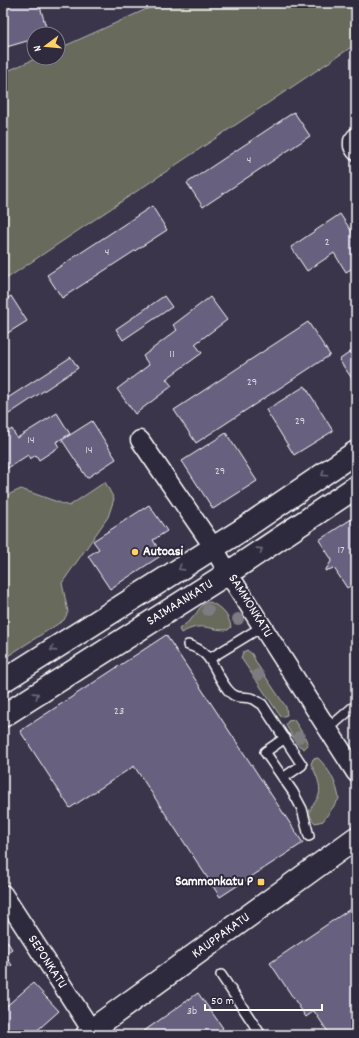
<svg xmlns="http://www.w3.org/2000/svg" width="359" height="1038" font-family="Dekko,sans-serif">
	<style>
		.green { fill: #676a5c; stroke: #b3b4ae }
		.building { fill: #68617f; stroke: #fff }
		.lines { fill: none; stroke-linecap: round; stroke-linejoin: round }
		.service-casing { stroke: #fff; stroke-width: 12 }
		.minor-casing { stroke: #fff; stroke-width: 21 }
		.tertiary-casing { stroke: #fff; stroke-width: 25 }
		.secondary-casing { stroke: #fff; stroke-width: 25 }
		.service { stroke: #2f2a3d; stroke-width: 9 }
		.minor { stroke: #2f2a3d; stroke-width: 18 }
		.tertiary { stroke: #2f2a3d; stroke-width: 22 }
		.secondary { stroke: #2f2a3d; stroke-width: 22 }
		.tree { fill: #7d7b81 }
		.oneway { stroke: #6d6a77 }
		.poi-dot { fill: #ffd166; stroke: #2f2a3d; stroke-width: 1.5 }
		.labels { text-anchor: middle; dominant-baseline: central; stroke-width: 4; stroke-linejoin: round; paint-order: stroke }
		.number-label { font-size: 12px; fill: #d9d8df }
		.poi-label { font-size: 14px; font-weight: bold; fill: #fff; stroke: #2f2a3d; text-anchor: start }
		.street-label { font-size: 14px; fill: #fff; stroke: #2f2a3d }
	</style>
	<rect width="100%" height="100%" fill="#3a354a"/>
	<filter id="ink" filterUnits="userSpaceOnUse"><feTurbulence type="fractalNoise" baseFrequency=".025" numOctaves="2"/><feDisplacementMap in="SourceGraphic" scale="8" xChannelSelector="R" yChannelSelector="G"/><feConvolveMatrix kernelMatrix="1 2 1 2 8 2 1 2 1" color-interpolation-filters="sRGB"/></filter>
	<g filter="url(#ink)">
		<path class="green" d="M160,3H356V44L3,281V73L37,58H58V49Z
			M105,482L114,499L108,517L62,583L68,612L64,620L3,659V497L21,489L69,506Z
			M210,602C221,607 229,615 231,627L228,630C206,630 204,621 181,633L179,629C184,625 190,621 194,616C200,609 200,604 210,602Z
			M247,650L252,654L257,664L286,707L287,715L281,717L241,658L243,652Z
			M294,720L305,737L308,745L304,749L297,744L286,725L288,721Z
			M318,758C329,769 337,783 339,799L323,821L315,823C303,810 314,807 319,795C322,786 315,772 311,764L313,759Z"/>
		<path class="building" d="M6,3H39L48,34H34V39L3,48V4Z
			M294,112L310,136L203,207L187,183Z
			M152,206L167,230L62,298L47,275Z
			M340,214L356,238V266L346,272L334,253L307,271L291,247Z
			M11,296L27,321L3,336V301Z
			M164,296L172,307L123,340L116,329Z
			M210,297L227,320L195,344L202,353L166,379L172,386L135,414L117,389L149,365L143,356L177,330L173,325Z
			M308,322L330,355L196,443L174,410Z
			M356,348V384L339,360Z
			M71,357L78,368L3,418V401Z
			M305,386L333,431L294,455L266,410Z
			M57,413L70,434L56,442L59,447L39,460L36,455L30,459L28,455L3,471V435L12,429L17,438Z
			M92,421L116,459L87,478L62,440Z
			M226,433L257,481L213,509L182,461Z
			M149,505L167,531L153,540L162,555L110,589L88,556L99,549L93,541Z
			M356,516V582L347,588L334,568L325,571L332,560L319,540Z
			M166,635L303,843L220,897L134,766L70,808L20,731Z
			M356,905V1035H330L314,1011L306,1017L270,963Z
			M3,935L12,949L4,955L12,965L3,972Z
			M33,983L59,1011L32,1035H3V1009Z
			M198,993L223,1028L214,1035H147L144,1031Z"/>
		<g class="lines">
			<g class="service-casing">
				<path id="service" d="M188,645C214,652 213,672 228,690C237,701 243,695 254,699C256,700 259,703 262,704L302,765L283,778
					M209,659L263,626
					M328,729L352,708
					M285,738L265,752L293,792L302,809L309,836
					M221,975L261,1035"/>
			</g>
			<g class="minor-casing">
				<path id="minor" d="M356,137L353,141V146L356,151
					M140,440L214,548L228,573L356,773
					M3,894L92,1031"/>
			</g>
			<g class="tertiary-casing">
				<path id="tertiary" d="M87,1035L101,1023L356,838"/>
			</g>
			<g class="secondary-casing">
				<path id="secondary" d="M3,681L240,531L356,452
					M3,716L228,573L356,487"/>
			</g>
			<use href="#service" class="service"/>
			<use href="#minor" class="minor"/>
			<use href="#tertiary" class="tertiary"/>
			<use href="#secondary" class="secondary"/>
		</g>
		<g class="tree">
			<circle cx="208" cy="610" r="6"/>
			<circle cx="238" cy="619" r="6"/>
			<circle cx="258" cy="675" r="6"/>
			<circle cx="299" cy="737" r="6"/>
		</g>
		<defs><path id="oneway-chevron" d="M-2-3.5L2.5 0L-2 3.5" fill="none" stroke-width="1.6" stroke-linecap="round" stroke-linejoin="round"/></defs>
		<g class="oneway">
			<use href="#oneway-chevron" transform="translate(324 474) rotate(146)"/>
			<use href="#oneway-chevron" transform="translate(260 550) rotate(-33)"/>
			<use href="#oneway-chevron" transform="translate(181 568) rotate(148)"/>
			<use href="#oneway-chevron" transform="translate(53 649) rotate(147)"/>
			<use href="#oneway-chevron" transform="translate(36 695) rotate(-33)"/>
		</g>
	</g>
	<g class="poi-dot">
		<circle cx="135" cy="552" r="4"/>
		<rect x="257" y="878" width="8" height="8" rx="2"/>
	</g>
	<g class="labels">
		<g class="number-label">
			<text x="249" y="160">4</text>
			<text x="327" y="242">2</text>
			<text x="107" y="252">4</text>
			<text x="172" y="354">11</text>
			<text x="252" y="382">29</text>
			<text x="300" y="421">29</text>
			<text x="31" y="440">14</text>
			<text x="89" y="450">14</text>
			<text x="220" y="471">29</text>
			<text x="341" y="550">17</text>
			<text x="119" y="711">23</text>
			<text x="192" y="1011">3b</text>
		</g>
		<g class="poi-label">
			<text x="143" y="552">Autoasi</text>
			<text x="253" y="882" text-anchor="end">Sammonkatu P</text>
		</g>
		<g class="street-label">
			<text transform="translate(180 603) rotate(-32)">SAIMAANKATU</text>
			<text transform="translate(250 606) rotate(58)">SAMMONKATU</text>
			<text transform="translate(221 936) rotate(-36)">KAUPPAKATU</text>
			<text transform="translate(47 962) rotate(57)">SEPONKATU</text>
		</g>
	</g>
	<rect width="359" height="1038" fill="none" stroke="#2f2a3d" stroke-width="16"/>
	<rect x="8" y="8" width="343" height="1022" fill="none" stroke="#fff" stroke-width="1.5" filter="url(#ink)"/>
	<g transform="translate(46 46) rotate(254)"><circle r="19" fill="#2f2a3d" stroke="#827f8b"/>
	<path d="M0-3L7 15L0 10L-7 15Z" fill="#ffd166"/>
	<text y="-6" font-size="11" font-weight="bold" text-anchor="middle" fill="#ffffff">N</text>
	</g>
	<path d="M205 1004v6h117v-6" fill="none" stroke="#ffffff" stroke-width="2"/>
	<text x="211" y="1004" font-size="12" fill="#ffffff" stroke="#2f2a3d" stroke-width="3" paint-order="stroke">50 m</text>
</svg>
